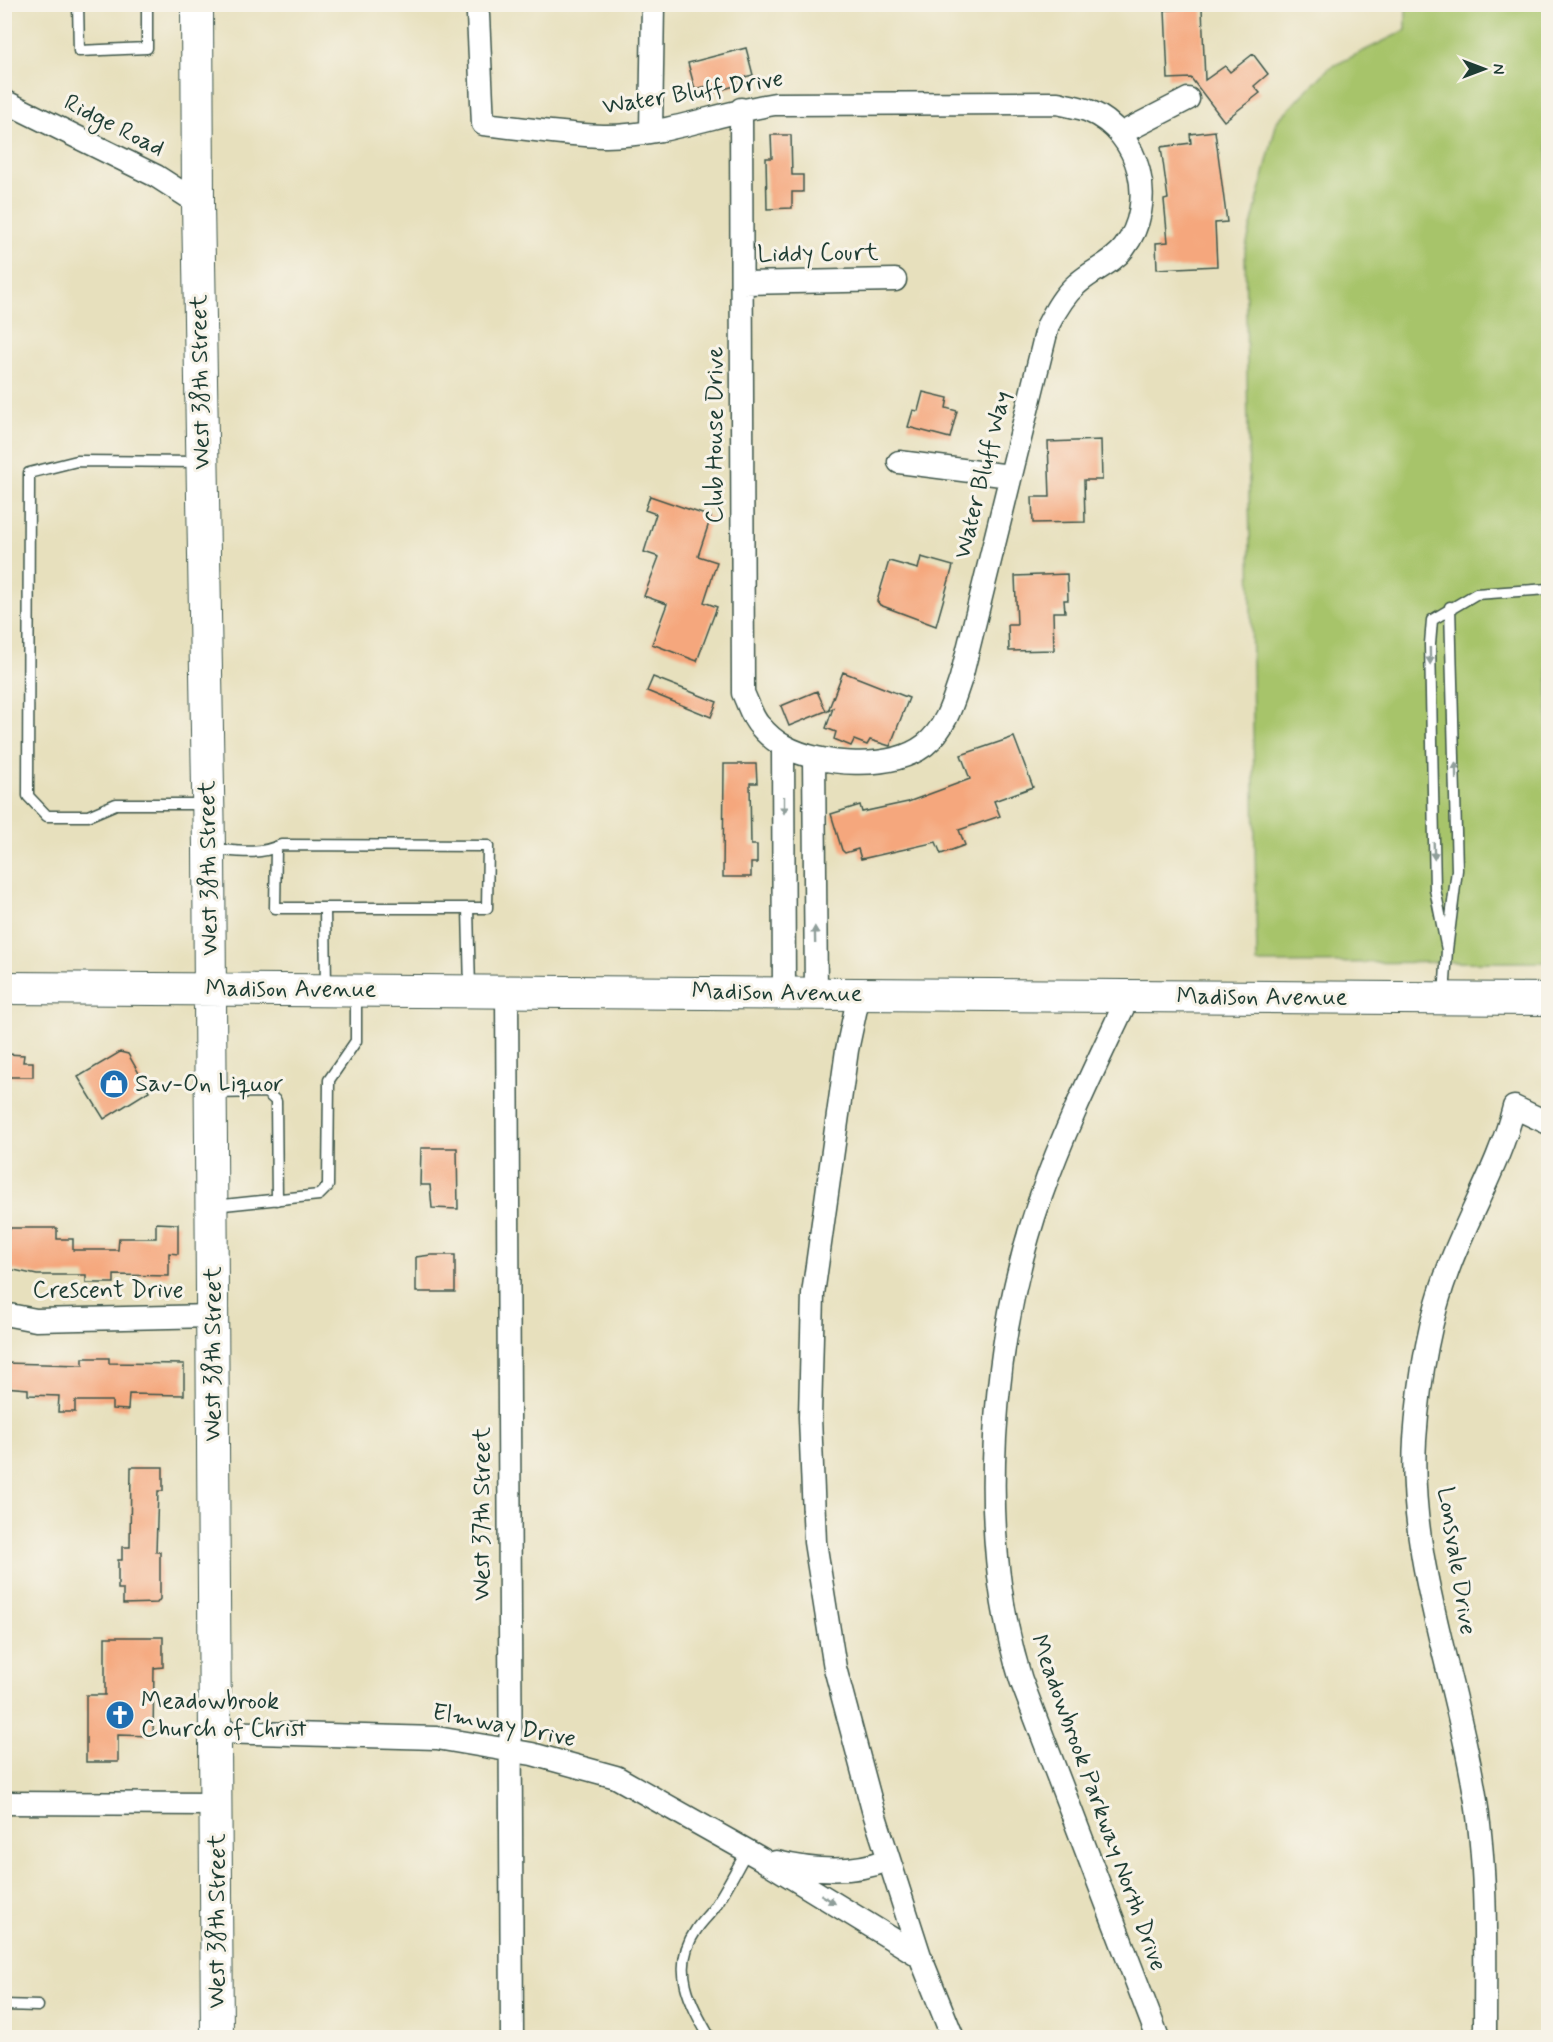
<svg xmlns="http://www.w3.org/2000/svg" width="1553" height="2042" font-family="Mynerve,sans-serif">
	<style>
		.green { fill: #a7c46b; stroke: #638050; stroke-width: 1.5 }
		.building { fill: #f5a77d }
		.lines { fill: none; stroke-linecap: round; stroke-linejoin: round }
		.lane-casing { stroke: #3d5549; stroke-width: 13 }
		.street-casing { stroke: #3d5549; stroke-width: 25 }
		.secondary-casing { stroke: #3d5549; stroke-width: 34 }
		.lane { stroke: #fff; stroke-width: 10 }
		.street { stroke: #fff; stroke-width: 22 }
		.secondary { stroke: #fff; stroke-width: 32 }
		.oneway { fill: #8f9e9a }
		.labels { text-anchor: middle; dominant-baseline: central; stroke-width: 6; stroke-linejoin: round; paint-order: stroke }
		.street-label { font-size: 24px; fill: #1f3d34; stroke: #f7f3e8 }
		.poi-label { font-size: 24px; fill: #1f3d34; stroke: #f7f3e8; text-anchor: start }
	</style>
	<rect width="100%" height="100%" fill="#f7f3e8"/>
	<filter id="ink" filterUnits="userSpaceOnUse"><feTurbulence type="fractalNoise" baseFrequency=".0167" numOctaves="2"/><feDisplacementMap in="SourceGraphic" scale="12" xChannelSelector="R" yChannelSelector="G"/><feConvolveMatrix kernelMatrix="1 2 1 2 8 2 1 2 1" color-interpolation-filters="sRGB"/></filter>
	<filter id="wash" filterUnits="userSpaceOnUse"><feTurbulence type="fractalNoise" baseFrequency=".008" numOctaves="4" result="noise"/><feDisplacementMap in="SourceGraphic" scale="24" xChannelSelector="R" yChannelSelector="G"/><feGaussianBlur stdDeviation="1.35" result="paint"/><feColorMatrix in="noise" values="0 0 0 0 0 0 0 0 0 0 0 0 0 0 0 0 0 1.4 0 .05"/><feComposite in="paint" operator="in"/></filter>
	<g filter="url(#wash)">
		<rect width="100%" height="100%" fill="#e7e0bd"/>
		<path class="green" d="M1406,5H1548V962L1257,963L1245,251L1277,121L1329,68L1406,30Z"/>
		<g id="blocks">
			<path class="building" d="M1202,8L1205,80L1225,66L1230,72L1253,54L1268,74L1254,86L1260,93L1224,121L1191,78L1168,79L1165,10Z
				M746,48L753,75L736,79L738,85L710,93L708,86L695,89L688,63Z
				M1215,131L1227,222L1215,223L1217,266L1157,269L1156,243L1168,242L1164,200L1168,199L1161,147L1191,143L1190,134Z
				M771,135H791L792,175H803V192H792V208L767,209L766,158H772Z
				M923,392L948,398L946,408L957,411L950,438L908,427L913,410L918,411Z
				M1101,440L1102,480H1084L1085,522L1033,523L1032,497H1050L1048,442Z
				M650,496L711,517L698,556L717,562L704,602L717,607L697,661L652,644L667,604L644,596L659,557L644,552L656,514L645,510Z
				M921,557L953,566L936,626L880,605L877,601L889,561L918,569Z
				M1067,574L1068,600H1064L1065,612H1053L1054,650L1009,651L1008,625H1017L1015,576Z
				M843,672L909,698L890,746L870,740L867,745L854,740L851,746L834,739L836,732L826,728L833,708L828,711Z
				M653,677L717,702L711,717L647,691Z
				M817,691L826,711L789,726L781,706Z
				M1014,737L1033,787L994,801L1000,816L959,830L965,845L941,854L936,842L861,859L858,849L845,853L842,850L831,814L860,805L862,812L908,802L970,779L961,755Z
				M724,764H756L757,783H750L751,845H757V863H751V877H723Z
				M120,1052L128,1054L149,1091L104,1119L78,1077Z
				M7,1054L24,1055L23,1062H33V1077H4V1056Z
				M421,1148H457L458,1209L432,1208L430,1185H420Z
				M156,1223L178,1224V1254L169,1253V1276L114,1275V1283H86V1275H37L4,1268V1228H57V1239H73V1250H118L119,1238H156Z
				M431,1255H455V1292H416V1257Z
				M83,1358H109V1363L184,1364V1395L129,1394L128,1410L112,1409V1401H75V1412H58L59,1396L28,1395V1389L4,1387V1363L83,1365Z
				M131,1467H163V1491H158L156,1552H160V1599L157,1603L123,1604V1589H118V1560H122V1547H130Z
				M105,1637H163V1667L154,1668L153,1736L118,1735V1762H86V1695H105Z"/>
		</g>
	</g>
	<g filter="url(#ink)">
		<use href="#blocks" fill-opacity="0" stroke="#3d5549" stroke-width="1.5"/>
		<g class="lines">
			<g class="lane-casing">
				<path id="lane" d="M78,4L79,51L147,48V4
					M200,462L77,461L29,473L28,796L47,816H88L116,804H206
					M1450,607L1457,870L1447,950L1435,889L1430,644L1432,620L1476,594L1548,589
					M212,849C237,851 257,856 281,845L488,846L487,908H275L276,847
					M325,908L326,989
					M468,908L470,990
					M1444,997L1447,950
					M214,1093L266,1092L276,1101L277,1200
					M214,1206L319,1195L328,1186L329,1080L356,1041V992
					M4,2005L38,2006
					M710,2038C690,2003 670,1968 696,1930C701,1922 708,1916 714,1908C726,1890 736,1870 747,1851"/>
			</g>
			<g class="street-casing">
				<path id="street" d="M478,15L483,124C523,128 563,135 603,136C661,137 718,113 775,104L1058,103C1068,106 1080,107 1089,111C1141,133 1158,204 1124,248C1112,264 1092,270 1077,284C1064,295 1056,309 1048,325L961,678C953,702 946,728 925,745C891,771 820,766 784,746C776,742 766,733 760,726C752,718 748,703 743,693L741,109
					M4,101L156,176L198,203
					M651,131L653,4
					M1120,134L1188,99
					M742,283L895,280
					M899,462L1010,476
					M783,746L784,993
					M814,758L816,993
					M507,990L512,2038
					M859,994L847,1050L813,1294L810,1417L815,1542L835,1668L873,1810L920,1956L953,2038
					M1129,995C1098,1061 1065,1127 1041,1196C991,1339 975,1534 1021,1680L1158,2038
					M4,1314L36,1320L213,1316
					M216,1732L437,1738L532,1754L616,1777L760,1858L920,1956
					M4,1803L216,1804
					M776,1862C813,1871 852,1874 888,1860
					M1485,2038C1485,1955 1488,1870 1474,1789C1455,1673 1408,1559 1415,1440C1419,1382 1428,1322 1449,1267C1469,1213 1500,1163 1514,1107L1548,1123"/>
			</g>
			<g class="secondary-casing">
				<path id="secondary" d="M197,4L198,203L209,848L217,2038
					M4,988L1548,999"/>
			</g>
			<use href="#lane" class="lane"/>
			<use href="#street" class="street"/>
			<use href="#secondary" class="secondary"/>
		</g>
		<defs><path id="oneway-solid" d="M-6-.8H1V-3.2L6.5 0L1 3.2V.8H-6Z" transform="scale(1.5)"/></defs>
		<g class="oneway">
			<use href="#oneway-solid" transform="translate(1430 656) rotate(89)"/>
			<use href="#oneway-solid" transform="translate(1456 771) rotate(-91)"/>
			<use href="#oneway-solid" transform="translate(784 805) rotate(90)"/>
			<use href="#oneway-solid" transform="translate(1434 851) rotate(88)"/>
			<use href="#oneway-solid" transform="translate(815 935) rotate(-91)"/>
			<use href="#oneway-solid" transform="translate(828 1899) rotate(32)"/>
		</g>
	</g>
	<defs>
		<g id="shop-disc" transform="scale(1.5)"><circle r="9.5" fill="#1f6fb2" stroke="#f7f3e8"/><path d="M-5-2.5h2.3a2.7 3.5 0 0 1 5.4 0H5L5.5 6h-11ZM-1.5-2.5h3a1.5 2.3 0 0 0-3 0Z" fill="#fff"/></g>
		<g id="church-disc" transform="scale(1.5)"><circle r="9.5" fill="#1f6fb2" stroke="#f7f3e8"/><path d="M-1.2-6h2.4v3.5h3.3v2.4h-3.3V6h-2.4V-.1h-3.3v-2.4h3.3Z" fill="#fff"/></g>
	</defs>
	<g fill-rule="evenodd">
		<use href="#shop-disc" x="114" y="1084"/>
		<use href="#church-disc" x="120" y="1715"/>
	</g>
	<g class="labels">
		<g class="street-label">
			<text transform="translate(693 93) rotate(-9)">Water Bluff Drive</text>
			<text transform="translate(114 126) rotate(27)">Ridge Road</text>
			<text transform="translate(818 254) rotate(-1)">Liddy Court</text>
			<text transform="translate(201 382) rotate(-91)">West 38th Street</text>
			<text transform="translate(715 435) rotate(-90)">Club House Drive</text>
			<text transform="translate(983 475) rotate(-76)">Water Bluff Way</text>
			<text transform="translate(209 868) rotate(-91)">West 38th Street</text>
			<text x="291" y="989">Madison Avenue</text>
			<text transform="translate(777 993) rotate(1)">Madison Avenue</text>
			<text x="1262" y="997">Madison Avenue</text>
			<text x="108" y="1290">Crescent Drive</text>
			<text transform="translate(213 1354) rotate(-90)">West 38th Street</text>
			<text transform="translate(482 1514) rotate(-90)">West 37th Street</text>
			<text transform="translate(1456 1561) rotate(81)">Lonsvale Drive</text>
			<text transform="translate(504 1726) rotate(11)">Elmway Drive</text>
			<text transform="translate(1098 1803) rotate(70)">Meadowbrook Parkway North Drive</text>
			<text transform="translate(217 1921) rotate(-90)">West 38th Street</text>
		</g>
		<g class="poi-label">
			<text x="135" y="1084">Sav-On Liquor</text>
			<text x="141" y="1701">Meadowbrook<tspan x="141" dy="28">Church of Christ</tspan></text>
		</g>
	</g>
	<rect width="1553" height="2042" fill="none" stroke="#f7f3e8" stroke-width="24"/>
	<g transform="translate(1484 69) rotate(90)" stroke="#f7f3e8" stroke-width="4.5" paint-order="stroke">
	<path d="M0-4.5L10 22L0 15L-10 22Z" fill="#1f3d34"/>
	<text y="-9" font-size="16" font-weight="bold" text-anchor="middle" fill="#1f3d34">N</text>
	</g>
</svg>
